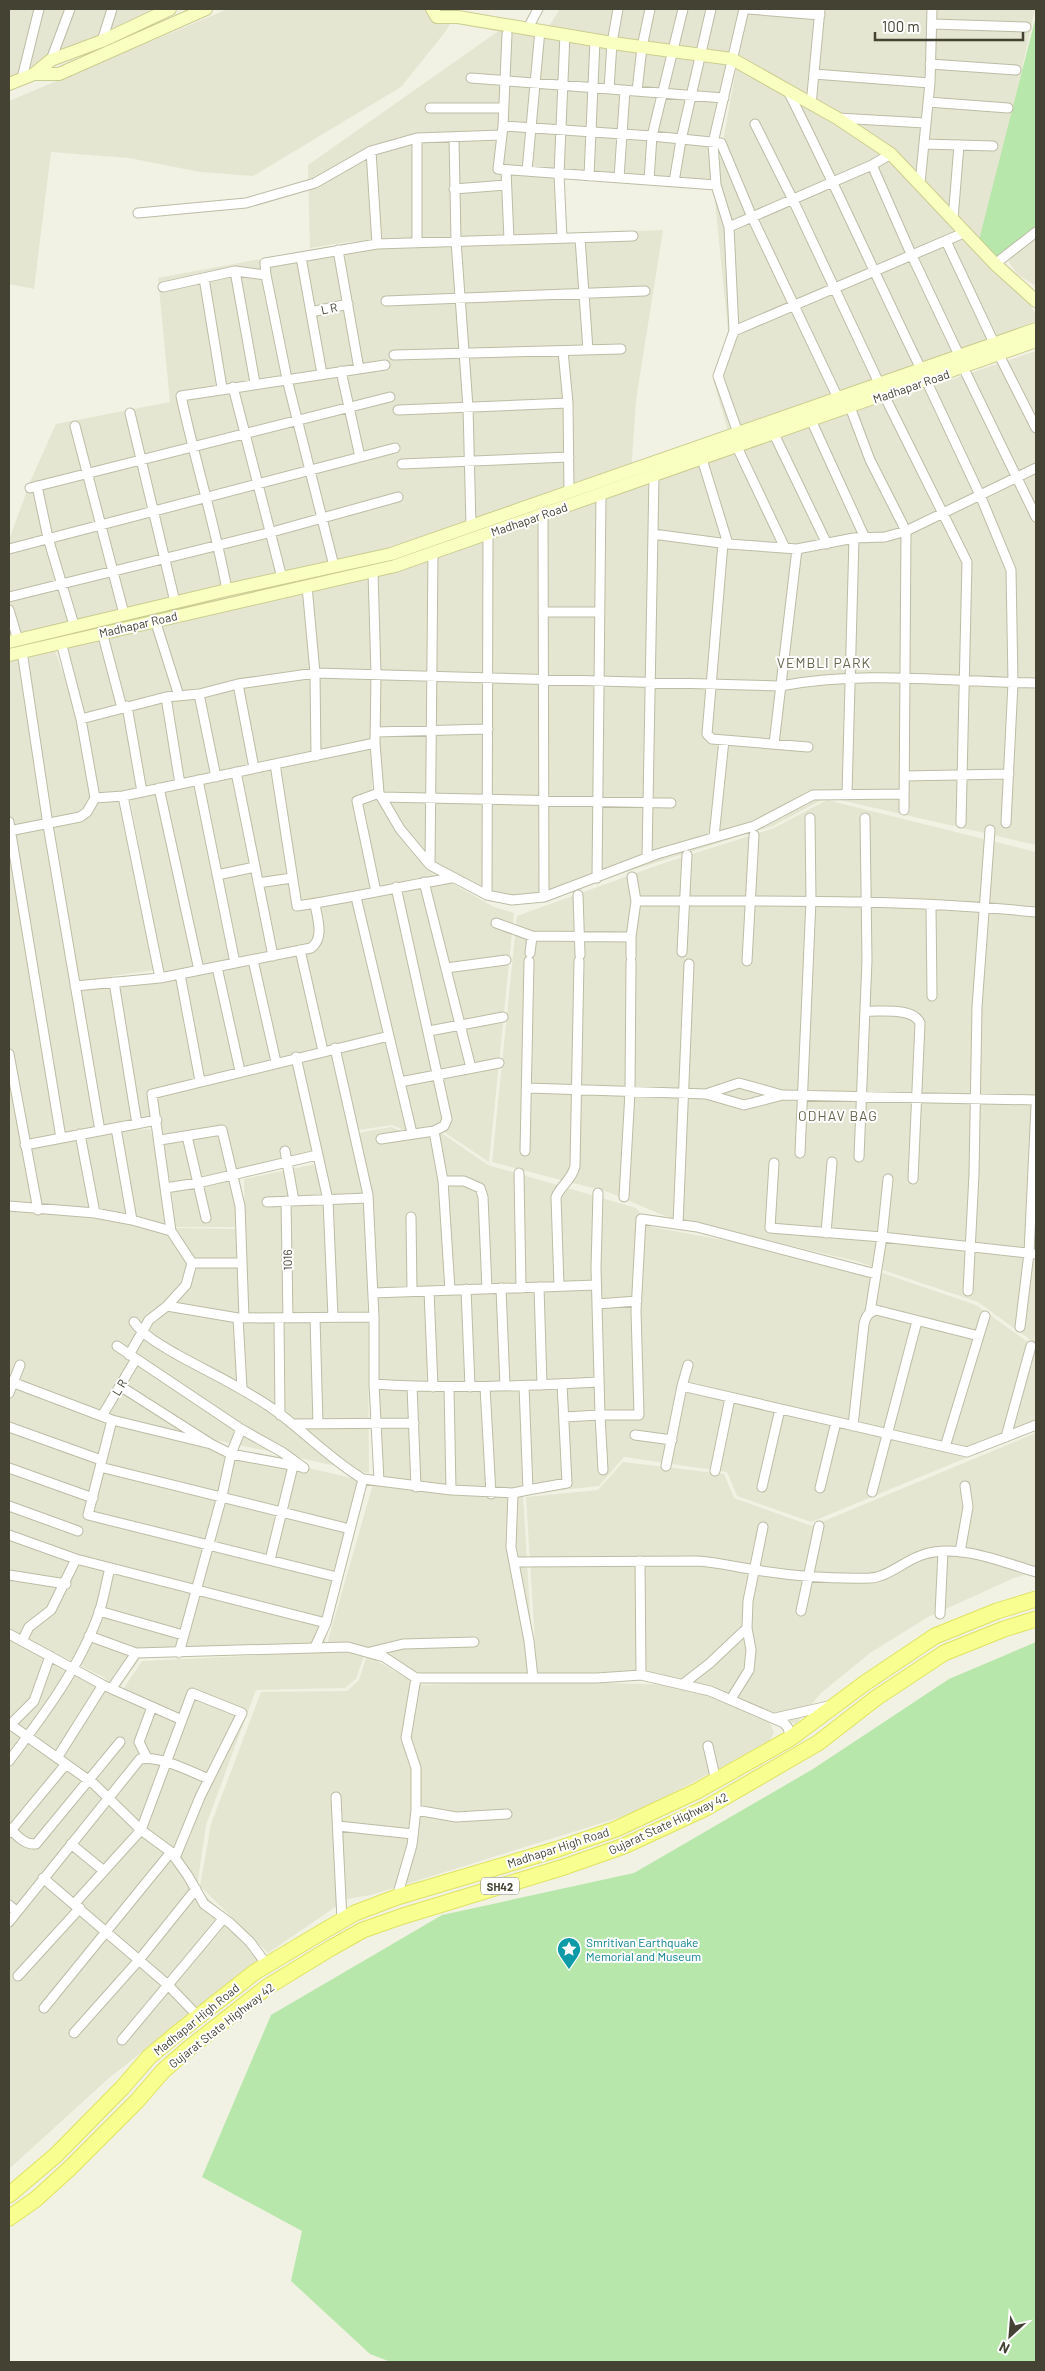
<svg xmlns="http://www.w3.org/2000/svg" width="1045" height="2371" font-family="Barlow,sans-serif">
	<style>
		.residential { fill: #e5e6d1 }
		.green { fill: #b8e7ab }
		.lines { fill: none; stroke-linecap: round; stroke-linejoin: round }
		.street-casing { stroke: #bdbca6; stroke-width: 11 }
		.secondary-casing { stroke: #cace91; stroke-width: 14 }
		.primary-casing { stroke: #dfe360; stroke-width: 17 }
		.street { stroke: #fff; stroke-width: 9 }
		.secondary { stroke: #f9ffc0; stroke-width: 12 }
		.primary { stroke: #f9fe90; stroke-width: 15 }
		.labels { text-anchor: middle; dominant-baseline: central; stroke-width: 4; stroke-linejoin: round; paint-order: stroke }
		.shield { fill: #fff; stroke: #7b7b70; stroke-width: 1 }
		.shield-label { font-size: 11px; font-weight: bold; fill: #434233 }
		.street-label { font-size: 12px; fill: #434233; stroke: #fff }
		.culture-label { font-size: 12px; fill: #0d838f; stroke: #fff; text-anchor: start }
		.neighbourhood-label { font-size: 14px; letter-spacing: 1px; fill: #66644b; stroke: #fff }
	</style>
	<rect width="100%" height="100%" fill="#f1f2e3"/>
	<path class="residential" d="M9,9H152L143,24L9,79Z
		M228,9H458L446,31L401,87L253,176L200,172L129,158L51,152L34,289L9,284V101Z
		M560,9H742L709,185L562,177V233L347,242L310,248L308,165L500,30L546,31Z
		M747,9H1035L985,238L1036,314V321L731,441L713,380L728,331L714,191Z
		M1036,219V286L1018,275L991,237Z
		M663,230L636,400L631,473L379,559L9,652V540L30,482L56,424L170,402L158,278L347,243Z
		M1036,351V845L827,797L773,826L540,899L495,902L426,865L377,794V670H302L159,695L80,714L57,648L377,572Z
		M54,648L79,719L99,800L127,802L155,970L111,976L134,1130L150,1129L167,1180L169,1224L9,1203V659Z
		M303,678H372V791L425,868L494,907L514,913L489,1162L444,1132L411,1133L392,1125L352,1131L366,1195L332,1198L320,1158L240,1177L243,1227H176L170,1179L152,1126L139,1127L114,979L163,974L130,799L101,797L82,717Z
		M827,800L1036,852V1344L978,1302L856,1261L670,1218L608,1192L492,1162L517,916L664,863L774,828Z
		M391,1127L410,1134H443L488,1165L636,1208L652,1227L856,1264L976,1305L1036,1348V1429L811,1522L737,1496L727,1472L624,1457L599,1486L523,1494L534,1678L419,1682L369,1650L325,1651L375,1477L370,1200L358,1133Z
		M316,1164L325,1203L367,1201L369,1473L113,1418L9,1379V1209L174,1228L245,1229L244,1179Z
		M14,1385L114,1422L368,1482L323,1650L142,1656L119,1689L103,1677L9,1629V1399Z
		M1036,1433V1572L1014,1578L928,1617L870,1653L821,1693L796,1724L689,1684L614,1676L537,1678L526,1497L598,1490L623,1462L724,1474L734,1498L812,1526Z
		M9,1634L121,1692L142,1661L308,1653H365L356,1679L345,1688L256,1690L206,1825L197,1887L265,1955L109,2078L9,2169Z
		M367,1655L418,1685L537,1681L675,1685L706,1695L769,1721L774,1733L768,1743L634,1813L371,1895L347,1899L268,1953L200,1886L211,1824L261,1692L347,1691L359,1680Z"/>
	<path class="green" d="M1036,16V231L999,261L979,240Z
		M1036,1642V2362H391L370,2354L291,2281L302,2231L202,2177L271,2015L442,1915L634,1873L813,1769L949,1679Z"/>
	<g class="lines">
		<g class="street-casing">
			<path id="street" d="M748,9L820,15
				M933,24L1026,27
				M528,28L538,9
				M507,34L503,126L498,169L716,185
				M102,41L112,9
				M51,60L70,9
				M930,64L1016,70
				M814,74L930,83
				M22,78L39,9
				M471,78L724,98
				M609,89L612,43L618,9
				M637,91L642,47L650,9
				M789,93C835,184 876,277 921,369
				M928,102L1008,108
				M811,105L820,9
				M430,108H504
				M838,118L925,123
				M755,124L793,200L879,383
				M503,126L652,136L721,143L752,217L838,398
				M454,138L456,241L468,407L471,526
				M924,144L993,146
				M371,151L377,244
				M872,165L912,256L959,355
				M506,170L509,240
				M527,171L540,30
				M589,176L595,40
				M619,178L625,90
				M649,180L652,136L683,9
				M674,182L681,140L711,9
				M920,183L930,83L932,9
				M454,189L506,185
				M138,213L246,203L315,183L371,151L417,138L501,135
				M953,219L959,145
				M729,227L872,165L891,154
				M562,238L559,174L565,34
				M580,238L588,350
				M946,241L994,343
				M417,242V138
				M338,250L359,369
				M301,257L322,374
				M995,264L1036,232
				M235,271L255,383
				M266,275L287,379L334,566
				M204,278L222,388
				M163,287L235,271L266,275L265,263L377,244L633,236
				M386,301L645,291
				M311,312L348,304
				M734,331L966,232
				M563,351L568,403L569,492
				M394,355L621,349
				M999,355L1036,428
				M963,367L1036,517
				M341,371L360,457
				M926,380L980,495L1011,570L1013,683L1006,823
				M233,387L282,578
				M884,395L967,562L961,823
				M850,407L870,460L906,531L904,810
				M398,410L568,403
				M130,413L175,602
				M811,420L865,538
				M75,426L124,614
				M738,433L718,376L734,331L729,227L716,185L713,143L744,9
				M774,434L827,544
				M737,447L785,548
				M702,459L728,544
				M402,464L569,457
				M37,486L48,538L74,625
				M30,488L390,397
				M543,515L544,897
				M653,534L728,544L797,549L854,538L885,537L906,531L1036,468
				M723,543L707,734L712,739L808,747
				M9,549L395,448
				M373,572L376,674L375,743L379,793L400,829L430,865L487,895L512,900L544,897L657,854L754,826L813,795L904,794
				M307,586L315,673L316,756
				M227,590C215,524 195,461 181,396L385,365
				M9,597L272,532L398,497
				M9,610L18,640
				M543,612H600
				M155,620L179,696
				M102,632L122,708
				M61,642L81,719L95,798
				M22,651L48,825L100,1131
				M238,684L254,768
				M199,694L216,777
				M166,697L180,784
				M127,706L142,792
				M81,719L166,697L199,694L238,684L315,673L780,686C867,670 948,682 1036,683
				M375,732L488,729
				M774,744L797,549
				M275,764L297,906C349,898 399,887 451,878
				M236,772L273,956
				M904,776L1009,774
				M198,780L235,963
				M159,788L199,970
				M847,794L854,538
				M123,796L160,978
				M381,797L671,803
				M9,822L61,1138
				M9,831L80,817L87,812L95,798L123,796L375,743
				M714,837L724,740
				M647,858L654,476
				M430,865L433,553
				M217,875L255,867
				M597,878L601,494
				M424,882L471,1068
				M258,883L292,878
				M376,892L357,801L379,793
				M487,895L488,534
				M578,895L580,955
				M356,897L412,1133
				M636,901C769,901 903,899 1036,912
				M931,906L932,996
				M496,923L532,936L631,937
				M300,950L323,1051
				M682,952L687,855
				M530,953L532,936
				M631,957V937L636,901L632,877
				M253,960L276,1062
				M747,961L754,835
				M217,967L240,1071
				M446,968L506,960
				M180,974L200,1081
				M114,982L137,1124
				M75,986L160,978L311,948C325,938 317,918 315,904
				M865,1011C881,1012 913,1007 920,1023L913,1179
				M429,1031L503,1017
				M335,1048L368,1195L374,1317V1384L379,1481
				M9,1054L38,1210
				M296,1057L328,1200L333,1317
				M400,1082L499,1063
				M528,1088L706,1094L744,1105L783,1095L1036,1100
				M706,1094L739,1083L782,1095
				M116,1128L132,1220
				M434,1131L443,1181L450,1290
				M80,1134L95,1213
				M187,1136L206,1218
				M381,1139L434,1131L444,1126L447,1119L396,887
				M160,1140L222,1130L240,1206L244,1318
				M25,1145L157,1120
				M285,1151L294,1201
				M525,1151L529,961
				M800,1153L811,900L810,818
				M859,1157L867,960L865,818
				M774,1163L770,1228L882,1237L1036,1254
				M519,1173L521,1288
				M443,1181H464L480,1188L483,1197L487,1289
				M165,1188L198,1183L317,1155
				M598,1193L596,1268L600,1415H639L636,1311L641,1219L697,1227L876,1274
				M624,1197L630,1092L631,962
				M286,1201L288,1318
				M267,1202L368,1198
				M9,1206L95,1213L132,1220L171,1231L192,1263L186,1285L167,1306L149,1320L129,1355
				M411,1217L412,1291
				M678,1224L689,964
				M171,1231L152,1094L389,1036
				M826,1233L832,1162
				M192,1263H242
				M559,1286L556,1197C561,1185 572,1180 575,1166L579,961
				M539,1287L542,1385
				M501,1288L505,1386
				M466,1289L470,1387
				M429,1291L433,1387
				M968,1291L974,1174L977,1007L990,830
				M373,1293L596,1285
				M597,1304L637,1301
				M167,1306L238,1318L374,1317
				M870,1312L882,1237L888,1179
				M238,1318L242,1388
				M315,1318L318,1424
				M279,1319L280,1415
				M134,1322C145,1337 161,1345 176,1354C210,1373 244,1388 276,1411C306,1433 331,1460 363,1479L326,1623L315,1647
				M1020,1327L1029,1253L1036,1106
				M117,1346L241,1429L282,1452L304,1468
				M9,1381L112,1420L211,1444
				M374,1384C449,1389 524,1386 599,1382
				M120,1386L211,1444L231,1454L302,1467
				M412,1386L416,1487
				M524,1386L528,1490L513,1493L511,1547L529,1641L533,1678
				M682,1386L967,1452L1036,1425
				M449,1387L451,1490
				M485,1387L491,1494
				M9,1393L20,1365
				M102,1416L136,1359
				M564,1417L600,1415L603,1470
				M112,1420L88,1515L337,1577
				M293,1424L414,1423
				M853,1426L864,1324C866,1316 868,1313 876,1310L979,1336
				M9,1427L101,1460
				M635,1435L672,1440
				M1006,1437L1031,1346
				M945,1447L985,1316
				M666,1466L682,1386L688,1365
				M100,1467L350,1529
				M9,1468L93,1498
				M715,1471L730,1398
				M363,1479L451,1490L513,1493
				M762,1487L780,1409
				M820,1488L836,1422
				M528,1490L567,1483L562,1384
				M872,1492L917,1321
				M9,1506L78,1531
				M9,1535L76,1559L326,1623
				M960,1552L968,1507L965,1486
				M270,1560L293,1466
				M640,1561L641,1675
				M515,1562L696,1561C717,1562 736,1567 756,1570C793,1576 832,1579 870,1578C889,1577 906,1559 925,1554C960,1544 1002,1562 1036,1572
				M9,1575L66,1584
				M99,1611L183,1635
				M801,1611L819,1526
				M940,1614L943,1551
				M9,1634L103,1685L182,1720
				M89,1636L136,1653
				M22,1641L29,1627L51,1610L76,1559
				M370,1652L403,1644L474,1642
				M179,1653L222,1496L231,1454L241,1429
				M416,1678L406,1738L416,1768V1810L456,1817L507,1814
				M683,1684L710,1663L747,1628
				M112,1688L136,1653L348,1647L384,1657L416,1678H597L641,1675L710,1691L784,1723L788,1728L791,1738
				M731,1699L749,1670L751,1650L747,1628L748,1601L763,1527
				M775,1718L833,1705
				M11,1725L94,1784L141,1830L171,1852L188,1876L204,1904L230,1923L250,1942L267,1965
				M9,1726L34,1701L50,1656
				M708,1746L716,1781
				M57,1758L103,1685
				M147,1758L139,1742L152,1707
				M9,1761C43,1716 80,1667 99,1613C104,1598 106,1583 110,1568
				M336,1797L342,1920
				M338,1826L413,1834
				M9,1828C17,1835 24,1845 36,1844L120,1742
				M9,1833L66,1764
				M71,1844L104,1871
				M43,1878L168,1985L192,2010
				M397,1897L412,1845L416,1810
				M75,1903L141,1830L192,1693L242,1713L200,1797L175,1858
				M9,1905L17,1912
				M9,1922L140,1759C162,1756 189,1771 209,1779
				M18,1976L80,1908
				M44,2008L171,1852
				M74,2033L139,1960L196,1889
				M122,2040L223,1919"/>
		</g>
		<g class="secondary-casing">
			<path id="secondary" d="M432,9L437,17H458L612,43L732,59L837,118L891,154L995,264L1036,301
				M34,74L51,60L102,41L170,9
				M9,84L34,74H59L206,9
				M9,642L227,590L391,554L1036,329
				M9,655L395,566L1036,341"/>
		</g>
		<g class="primary-casing">
			<path id="primary" d="M9,2195L56,2155L122,2088L149,2057L175,2035L255,1972L322,1932L355,1913L397,1897L558,1849L616,1829L697,1791L791,1738L865,1683L935,1636L997,1611L1036,1599
				M9,2218L36,2199L69,2169L137,2101L163,2071L188,2049L267,1987L331,1948L363,1930L403,1916L564,1867L624,1846L706,1808L818,1743L876,1698L944,1653L1004,1629L1036,1619"/>
		</g>
		<use href="#street" class="street"/>
		<use href="#secondary" class="secondary"/>
		<use href="#primary" class="primary"/>
	</g>
	<defs>
		<g id="sight-pin" transform="scale(1.25)"><path d="M0 17L-7.5 6A9.5 9.5 0 1 1 7.5 6Z" fill="#0f9aa8" stroke="#fff"/><path d="M0-6L1.8-2.2L6-1.7L2.9 1.2L3.7 5.4L0 3.3L-3.7 5.4L-2.9 1.2L-6-1.7L-1.8-2.2Z" fill="#fff"/></g>
	</defs>
	<g fill-rule="evenodd">
		<use href="#sight-pin" x="569" y="1949"/>
	</g>
	<g class="labels">
		<rect class="shield" x="481" y="1877.5" width="38" height="17" rx="4"/>
		<g class="shield-label">
			<text x="500" y="1886">SH42</text>
		</g>
		<g class="street-label">
			<text transform="translate(329 308) rotate(-12)">L R</text>
			<text transform="translate(911 386) rotate(-19)">Madhapar Road</text>
			<text transform="translate(529 519) rotate(-19)">Madhapar Road</text>
			<text transform="translate(138 624) rotate(-13)">Madhapar Road</text>
			<text transform="translate(287 1260) rotate(-91)">1016</text>
			<text transform="translate(119 1387) rotate(-59)">L R</text>
			<text transform="translate(668 1823) rotate(-25)">Gujarat State Highway 42</text>
			<text transform="translate(558 1847) rotate(-18)">Madhapar High Road</text>
			<text transform="translate(196 2019) rotate(-39)">Madhapar High Road</text>
			<text transform="translate(221 2025) rotate(-38)">Gujarat State Highway 42</text>
		</g>
		<g class="culture-label">
			<text x="586" y="1942">Smritivan Earthquake<tspan x="586" dy="14">Memorial and Museum</tspan></text>
		</g>
		<g class="neighbourhood-label">
			<text x="824" y="662">VEMBLI PARK</text>
			<text x="838" y="1115">ODHAV BAG</text>
		</g>
	</g>
	<rect width="1045" height="2371" fill="none" stroke="#434233" stroke-width="20"/>
	<g transform="translate(1010 2336) rotate(206)" stroke="#ffffff" stroke-width="4" paint-order="stroke">
	<path d="M0-4L9 19L0 12L-9 19Z" fill="#434233"/>
	<text y="-8" font-size="14" font-weight="bold" text-anchor="middle" fill="#434233">N</text>
	</g>
	<path d="M875 32v8h148v-8" fill="none" stroke="#434233" stroke-width="2.5"/>
	<text x="882" y="32" font-size="15" fill="#434233" stroke="#ffffff" stroke-width="4" paint-order="stroke">100 m</text>
</svg>
